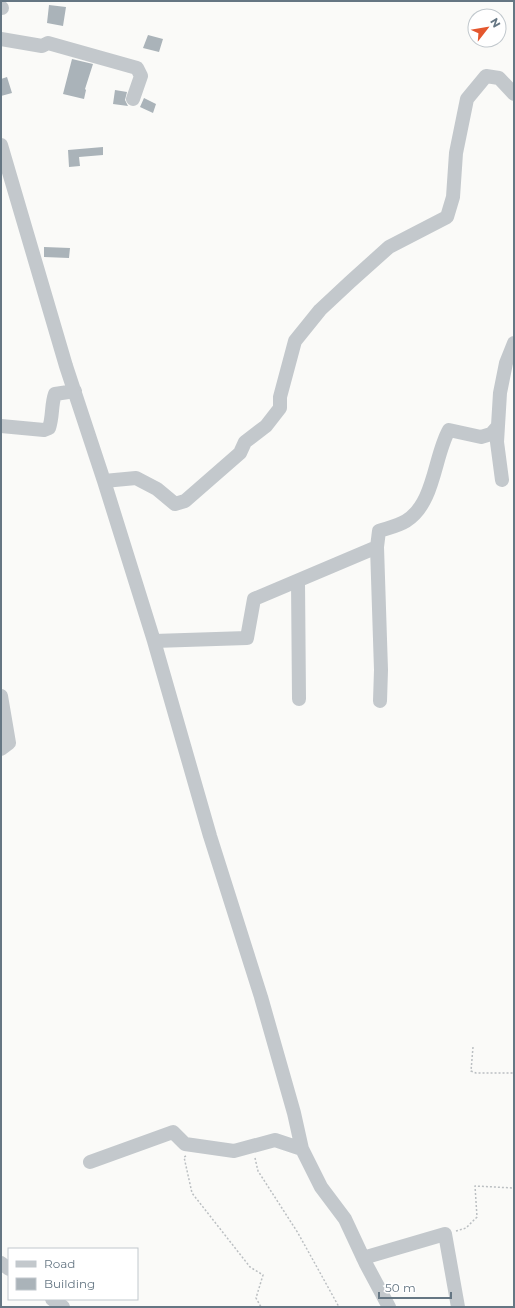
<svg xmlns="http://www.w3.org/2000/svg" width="515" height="1308" font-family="Montserrat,sans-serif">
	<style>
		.building { fill: #aab3b9 }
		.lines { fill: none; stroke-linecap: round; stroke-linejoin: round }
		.path { stroke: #bbbfc2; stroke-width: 1.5; stroke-dasharray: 2 2; stroke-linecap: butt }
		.minor { stroke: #c3c8cc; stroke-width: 14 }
	</style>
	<rect width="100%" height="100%" fill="#fafaf8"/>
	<path class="building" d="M49,5L66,7L63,26L47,23Z
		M148,35L163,39L159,52L143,48Z
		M72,59L93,64L85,89L86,90L84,99L63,94Z
		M7,77L12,93L1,96V79Z
		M115,90L127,92L125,100L128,106L113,104Z
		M144,98L156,104L153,113L140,107Z
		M103,147V155L79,157L80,166L69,167L68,150Z
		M44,247L70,248L69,258L44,257Z"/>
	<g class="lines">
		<path class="path" d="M473,1047L471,1071L476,1073H514
			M186,1156L184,1157L192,1193L250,1267L263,1275L256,1298L261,1307
			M255,1158L258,1171L298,1233L339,1307
			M456,1231L466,1228L477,1217L475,1186L514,1188"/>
		<path class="minor" d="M1,7L2,8
			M1,39L42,46L48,43L137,68L141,76L133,99
			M1,145L66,366L104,481L154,641L210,836L261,997L294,1113L302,1149L321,1187L345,1219L366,1264L389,1307
			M1,426L44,430L49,428C53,417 51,405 55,394L75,391
			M502,480L497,442L500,393L506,363L514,343
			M104,481L136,478L157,489L175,504L185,501L240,453L245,442L266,426L280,408V397L295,341L320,310L350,282L389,247L447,217L453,197L456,153L467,99L486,76L499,78L514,94
			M298,581L299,699
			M154,641L247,638L254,599L377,547
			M1,696L9,743L1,749
			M380,701L381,670L377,547L379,531C388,528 398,526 406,521C435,503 434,456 449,430L481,437L491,434L498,426
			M90,1162L173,1132L185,1144L234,1151L275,1140L302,1149
			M363,1258L445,1234L458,1307
			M1,1263L9,1269
			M52,1299L63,1307"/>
	</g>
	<rect width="515" height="1308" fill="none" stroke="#657683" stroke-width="4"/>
	<rect x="8" y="1248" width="130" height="52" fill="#ffffff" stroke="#c1c8cd"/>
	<rect x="16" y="1261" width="20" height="6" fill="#c3c8cc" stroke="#c1c8cd"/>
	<text x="44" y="1268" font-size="12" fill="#657683">Road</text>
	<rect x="16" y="1278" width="20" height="12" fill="#aab3b9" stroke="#c1c8cd"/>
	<text x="44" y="1288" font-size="12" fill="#657683">Building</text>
	<g transform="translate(487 28) rotate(59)"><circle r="19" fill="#ffffff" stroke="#c1c8cd"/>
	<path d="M0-3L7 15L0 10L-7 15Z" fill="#e4572e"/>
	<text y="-6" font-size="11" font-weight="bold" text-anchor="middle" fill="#657683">N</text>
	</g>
	<path d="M379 1292v6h72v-6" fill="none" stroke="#657683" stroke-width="2"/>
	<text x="385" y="1292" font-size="12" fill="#657683" stroke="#ffffff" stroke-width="3" paint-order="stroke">50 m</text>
</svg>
